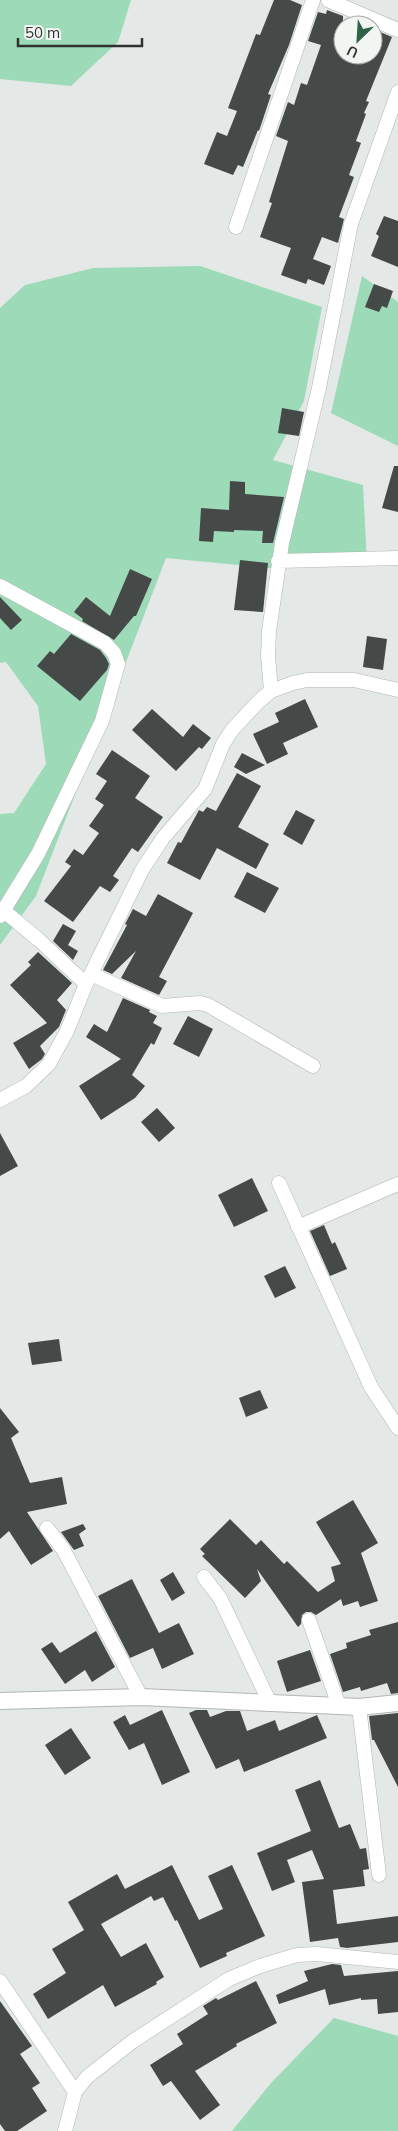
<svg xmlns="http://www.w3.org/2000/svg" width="398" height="2131" font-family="Mulish,sans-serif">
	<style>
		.green { fill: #9ddab8 }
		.building { fill: #454947 }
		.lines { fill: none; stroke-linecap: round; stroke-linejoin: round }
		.minor-casing { stroke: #b2b6b4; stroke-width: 15 }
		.tertiary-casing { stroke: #b2b6b4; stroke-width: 18 }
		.minor { stroke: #fff; stroke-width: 14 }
		.tertiary { stroke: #fff; stroke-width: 16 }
	</style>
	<rect width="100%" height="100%" fill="#e4e8e6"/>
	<path class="green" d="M0,0H131L118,42L71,86L0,79Z
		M200,266L322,307L304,401L273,460L363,485L367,564L269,568L166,558L36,896L0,945V814L14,813L46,764L38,706L6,662L0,663V308L25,285L93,268Z
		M362,276L398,302V446L331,413Z
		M334,2018L398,2036V2131H232L271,2083Z"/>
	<path class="building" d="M274,0H290L302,5L289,45L268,94L271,95L259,131L258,130L243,167L238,165L233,175L204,164L217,132L227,136L237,111L228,108L256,34L260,35Z
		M327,10L343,16V55H373V29L392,37L366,101L369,102L364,113L366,114L356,141L361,143L349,175L354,177L339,217L344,219L338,243L322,237L313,259L331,266L324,285L308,279L306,284L281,275L291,248L260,237L272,203L269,202L288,141L276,136L288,102L294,105L301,83L307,85L321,45L308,41L318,12L326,14Z
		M384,216L398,221V267L371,256L379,236L376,234Z
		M374,284L393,291L387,308L382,306L379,312L365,307Z
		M282,408L304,412L299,436L278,433Z
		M394,466H398V512L382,508Z
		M230,481L245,482V494L284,497L273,543H262L263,531L234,530V532L214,531L213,542L199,541L201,508L229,510Z
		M240,560L268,563L263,612L234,610Z
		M130,569L152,579L136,616H134L114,640L82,621L83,619L74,612L86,597L110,616Z
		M0,597L22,620L11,630L0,618Z
		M71,634L100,650L106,658L109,664L107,670L80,701L37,666L50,651L54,654Z
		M367,636L387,639L383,670L363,667Z
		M305,699L318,727L283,743L288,754L267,764L253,734L279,722L275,713Z
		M152,709L183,737L193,724L211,738L202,749L199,747L176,771L132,730Z
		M112,750L150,776L135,798L163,817L138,852L132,848L113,876L119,880L110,892L100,886L73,922L44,901L71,866L65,862L74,849L83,855L99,833L89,826L104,805L95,799L107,781L96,774Z
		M242,753L265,765L246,774L234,767Z
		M237,773L261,786L238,827L269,844L256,869L217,848L200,880L167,863L178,842L181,843L199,810L203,812L207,807L216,811Z
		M296,810L315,820L302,845L283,834Z
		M247,872L279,888L265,913L234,897Z
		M158,894L193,913L159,977L167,981L159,995L121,978L136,951L112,974L103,970L127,925L125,924L133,909L146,916Z
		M63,924L76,931L68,945L78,951L73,960L53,941Z
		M38,952L72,983L57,1000L66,1010L59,1027L40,1046L45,1054L42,1059L29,1069L13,1043L47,1023L10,985L31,965L28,962Z
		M123,998L150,1010L149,1012L157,1016L153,1023L162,1028L154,1045L151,1043L132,1075L145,1086L135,1098L101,1120L79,1086L121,1059L86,1037L94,1024L107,1032Z
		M188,1016L213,1029L199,1057L173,1044Z
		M157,1108L175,1128L159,1142L141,1122Z
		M0,1133L18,1166L0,1176Z
		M252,1178L268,1211L234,1227L218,1195Z
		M324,1225L332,1244L335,1242L347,1269L330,1276L310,1231Z
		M285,1266L296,1288L275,1298L264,1276Z
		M59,1339L62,1361L32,1365L28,1343Z
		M260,1390L268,1408L246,1417L239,1398Z
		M0,1408L19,1432L11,1438L30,1483L62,1477L67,1504L27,1512L53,1551L31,1565L9,1531L0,1539Z
		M353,1500L378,1543L361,1553L378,1601L360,1607L358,1601L343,1606L341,1599L316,1615L311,1612H306L302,1615L301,1624L298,1627L257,1569L261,1581L245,1598L202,1556L205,1554L200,1549L230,1519L256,1545L261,1540L284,1564L287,1561L318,1592L335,1581L331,1567L341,1564L316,1522Z
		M83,1524L86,1529L79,1534L84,1546L74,1550L61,1532Z
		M173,1572L185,1593L172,1601L160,1580Z
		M132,1579L159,1633L179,1623L194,1654L162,1669L153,1648L130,1658L98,1596Z
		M398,1622V1693L391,1694L387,1683L361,1691L360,1687L343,1692L330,1654L347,1648L346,1643L371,1635L369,1630Z
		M96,1631L115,1667L92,1682L85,1670L65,1684L41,1649L52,1642L60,1653Z
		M310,1650L321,1681L287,1692L277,1661Z
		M162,1710L190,1772L162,1785L144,1743L129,1750L113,1722L125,1715L130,1725Z
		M196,1710H207L210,1717L226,1711H240L247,1731L275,1720L279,1731L317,1715L327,1738L244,1772L239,1759L216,1769L189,1713Z
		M398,1713V1787L374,1740H372L369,1716Z
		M71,1728L91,1758L65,1775L45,1745Z
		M320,1780L339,1828L350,1824L360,1849L366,1848L369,1869L363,1870L365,1886L333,1890L337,1924L398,1916V1942L347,1948L340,1947L338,1938L310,1942L302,1882L324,1879L312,1850L287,1860L295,1882L272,1891L257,1853L311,1831L295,1790Z
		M172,1865L199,1920L223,1909L208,1876L232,1865L265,1936L226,1953L227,1956L200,1968L177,1920L175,1921L163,1897L154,1901L151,1896L101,1924L121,1957L146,1943L164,1977L156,1982L157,1984L115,2007L103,1985L48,2019L33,1994L66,1973L52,1949L84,1930L68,1902L117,1874L125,1889Z
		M332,1964L341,1965L344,1976L398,1971V2012L378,2014L377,1999L361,2000V1998L329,2005L325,1989L279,2004L276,1995L308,1981L304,1971Z
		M256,1981L277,2023L236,2044L237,2046L195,2071L220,2105L200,2120L171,2081L163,2086L150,2065L183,2044L177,2034L208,2014L203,2006L216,1998L218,2000Z
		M0,2001L32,2046L20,2054L40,2083L32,2088L47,2111L17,2131H5L0,2124Z"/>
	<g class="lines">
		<g class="minor-casing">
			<path id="minor" d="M328,0L398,30
				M236,227L313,0
				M278,561L398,558
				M0,586L105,643L114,653L118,664L102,721L38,854L0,916
				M271,691L268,656L269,631L282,543L319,388L351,224L398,92
				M4,911L39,940L86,984
				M91,974L162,1006L200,1003L208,1005L313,1066
				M0,1100L26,1086L49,1064L67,1031L86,984L142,870L163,838L205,789L223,744L232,730L259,701L271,691L293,683L307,680H354L398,690
				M279,1183L371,1387L398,1428
				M298,1227L398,1184
				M47,1528L63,1549L141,1697
				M204,1577L220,1598L270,1703
				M309,1620L339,1706
				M359,1707L379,1875
				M0,1981L75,2092
				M65,2131L75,2092L87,2077L133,2041L229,1979L260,1966L297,1955L317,1954L398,1962"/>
		</g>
		<g class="tertiary-casing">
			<path id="tertiary" d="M0,1701L141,1697L339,1706L359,1707L398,1703"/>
		</g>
		<use href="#minor" class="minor"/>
		<use href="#tertiary" class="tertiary"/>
	</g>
	<g transform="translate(358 40) rotate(205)"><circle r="24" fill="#f2f6f3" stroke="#a4a8a5"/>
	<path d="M0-4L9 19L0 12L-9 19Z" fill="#2e6348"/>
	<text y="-8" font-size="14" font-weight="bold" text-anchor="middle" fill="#303231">U</text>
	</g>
	<path d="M18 38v8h124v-8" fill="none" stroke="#303231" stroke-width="2.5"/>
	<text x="25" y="38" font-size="15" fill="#303231" stroke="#f2f6f3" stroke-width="4" paint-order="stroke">50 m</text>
</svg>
